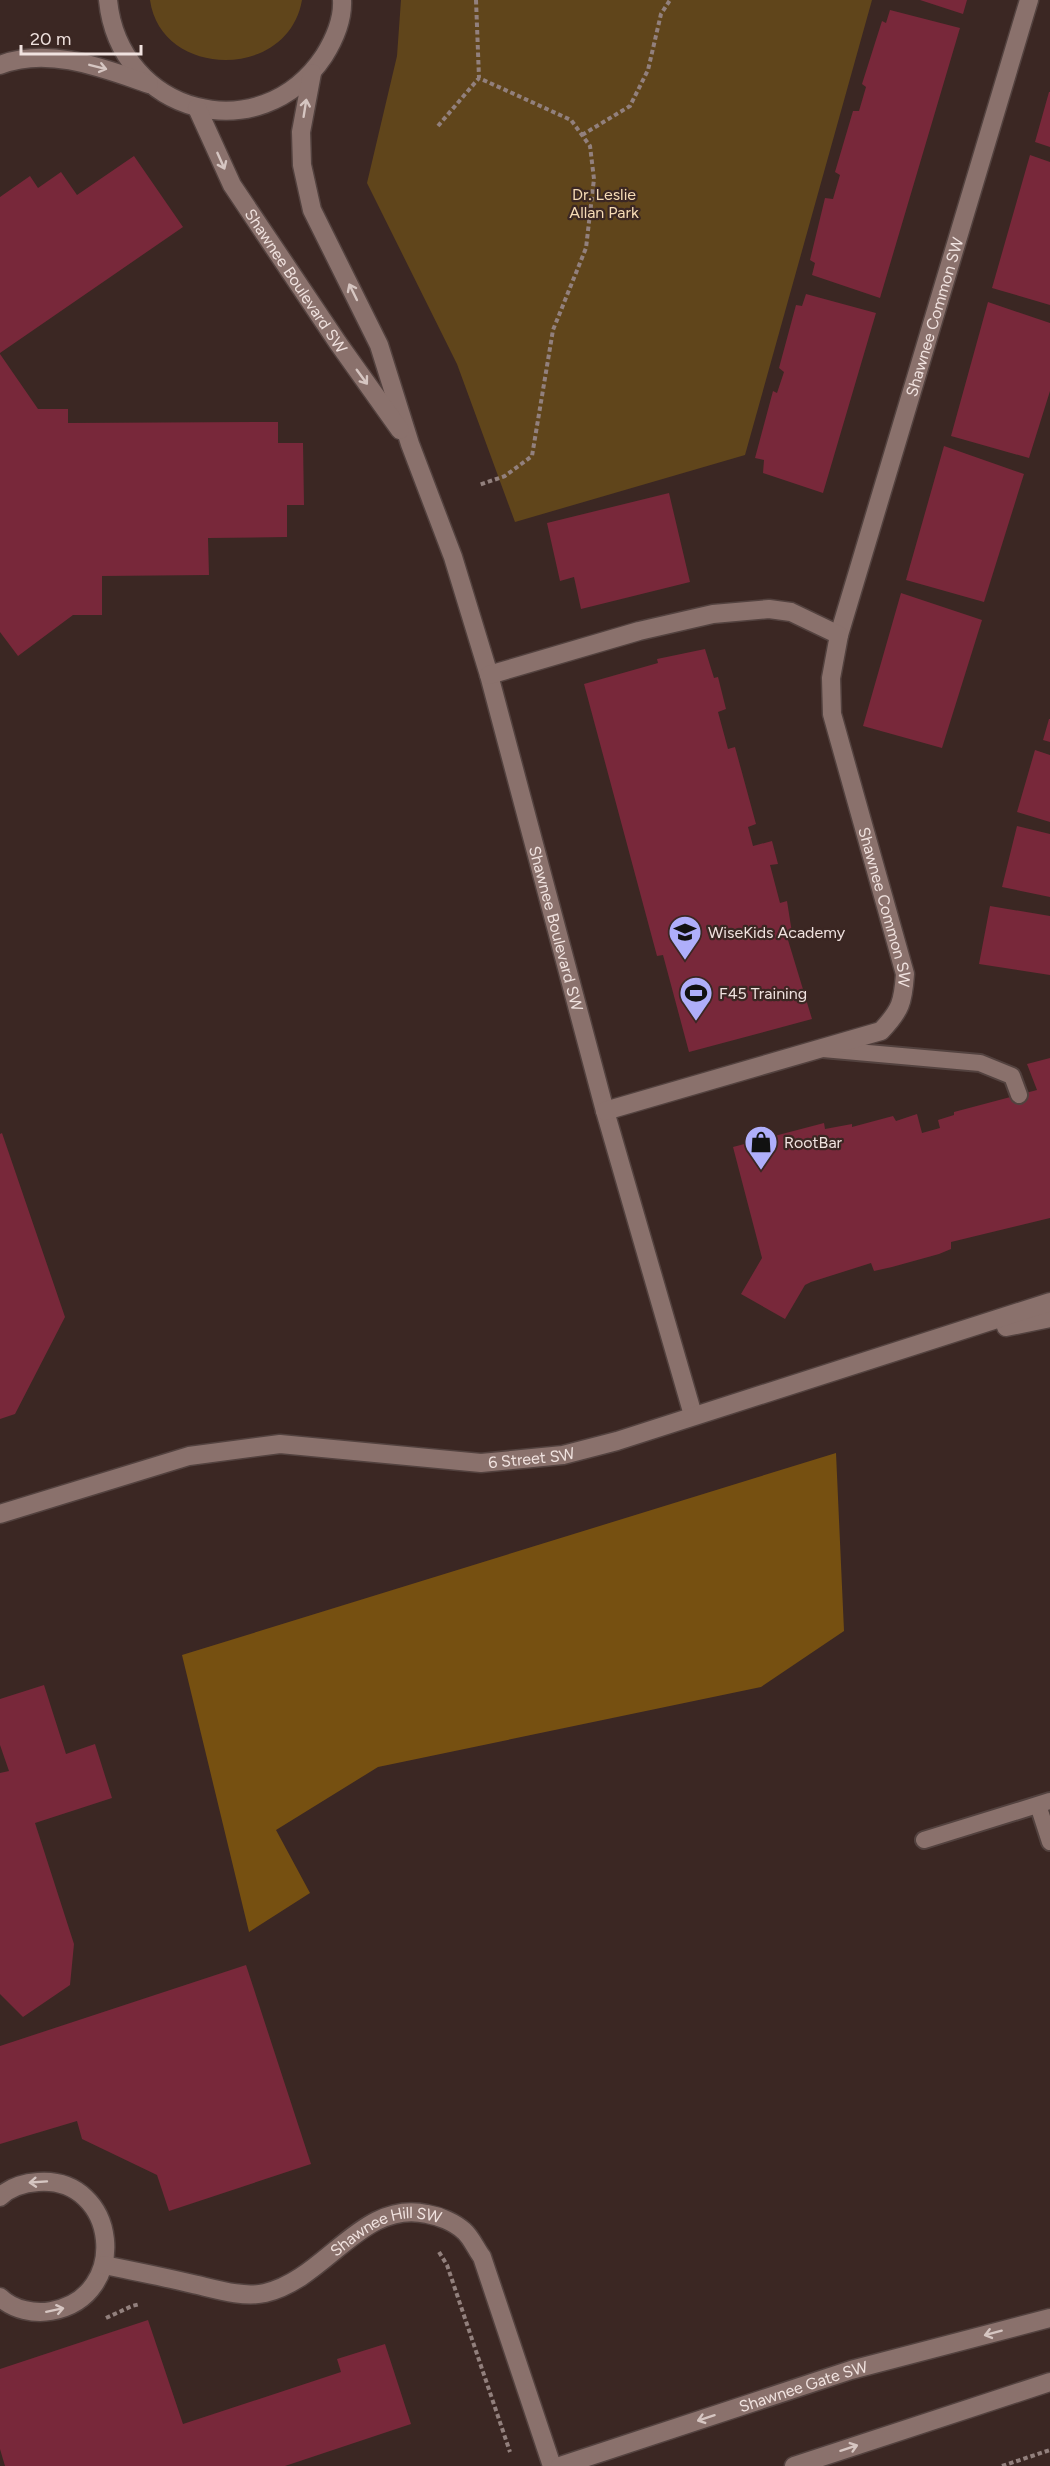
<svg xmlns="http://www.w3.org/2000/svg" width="1050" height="2466" font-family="Figtree,sans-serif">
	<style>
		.green { fill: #60451b }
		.forest { fill: #765011 }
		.building { fill: #78283a }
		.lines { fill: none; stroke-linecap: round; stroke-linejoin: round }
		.lane-casing { stroke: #53423f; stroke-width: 20 }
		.street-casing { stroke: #53423f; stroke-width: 21 }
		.secondary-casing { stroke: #53423f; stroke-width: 21 }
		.path { stroke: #92807d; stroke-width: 4; stroke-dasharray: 4.5 3; stroke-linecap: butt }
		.lane { stroke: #8a716c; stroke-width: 16 }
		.street { stroke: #8a716c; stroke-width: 18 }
		.secondary { stroke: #8a716c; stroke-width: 18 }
		.oneway { stroke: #d6c6c2 }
		.labels { text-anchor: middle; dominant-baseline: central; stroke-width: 4.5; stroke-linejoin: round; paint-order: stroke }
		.park-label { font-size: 16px; fill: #f6dbb6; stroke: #3b2723 }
		.street-label { font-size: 16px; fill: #f0e2df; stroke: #3b2723 }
		.poi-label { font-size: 16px; fill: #f0e2df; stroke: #3b2723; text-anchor: start }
	</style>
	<rect width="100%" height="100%" fill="#3b2723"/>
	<path class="green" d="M150,0H302C288,81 161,79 150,0Z
		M401,0H872L745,455L515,522L457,364L367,183L397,56Z"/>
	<path class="forest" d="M836,1453L844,1631L761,1687L378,1767L276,1830L310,1893L249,1932L182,1655Z"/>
	<path class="building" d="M920,0H967L963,14Z
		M890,10L960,28L880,298L812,275L815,263L810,260L825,198L833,199L840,175L835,172L853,111H859L866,87L862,84L882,21L886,23Z
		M1049,92H1050V147L1035,142Z
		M1030,155L1050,162V305L992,288Z
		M134,156L183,227L0,353V197L30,176L38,188L61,172L77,195Z
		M806,294L876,313L823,493L763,473L764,460L755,458L773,391L777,393L784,372L779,368L796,305L802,306Z
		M988,302L1050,323V391L1029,458L951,436Z
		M0,354L38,409H68V423L278,422V443H303L304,505H287V537L208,538L209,575L102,576V615H73L18,656L0,632Z
		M944,446L1024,474L984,602L906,580Z
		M669,493L690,582L581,609L574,577L560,581L547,523Z
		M901,593L982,620L942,748L863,726Z
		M705,649L714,678L718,677L726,709L718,712L728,749L735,747L756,824L748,827L753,846L772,841L778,864L770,865L780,903L787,901L793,939L788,940L812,1019L689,1052L663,955L657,956L584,684L658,663L657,659Z
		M1049,719H1050V742L1043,740Z
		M1035,750L1050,755V822L1017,812Z
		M1017,826L1050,834V897L1002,887Z
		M990,906L1050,916V975L979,964Z
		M1050,1058V1218L951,1242V1249L939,1254L892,1267L874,1271L871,1263L811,1282L805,1285L785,1319L741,1294L762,1258L733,1147L824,1123L825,1129L852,1124V1127L893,1116L896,1121L917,1114L922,1133L940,1128L938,1120L954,1115V1112L1037,1090L1027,1064Z
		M2,1133L65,1317L15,1414L0,1419V1134Z
		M44,1685L66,1754L95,1744L112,1798L35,1823L74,1944L70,1985L23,2017L0,1994V1773L9,1771L0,1745V1699Z
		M246,1965L311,2164L169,2211L157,2175L82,2139L77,2121L0,2144V2046Z
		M148,2320L183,2424L341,2372L337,2359L385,2344L411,2424L285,2466H5L0,2449V2369Z"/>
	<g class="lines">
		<g class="lane-casing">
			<path id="lane" d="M823,1049L980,1063L1012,1076L1019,1095
				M1038,1805L1050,1842
				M924,1840L1050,1801"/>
		</g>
		<g class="street-casing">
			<g id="street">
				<path d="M108,0C119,114 260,152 324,56C334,40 343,19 342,0"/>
				<path d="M0,65C48,46 103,68 149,84"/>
				<path id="s1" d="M312,73L301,132L302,165L312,210L379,345L410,444L453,557L489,675L605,1111L693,1415"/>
				<path id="s2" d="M197,108L232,185L338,343L400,430"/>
				<path id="s3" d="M839,635L1029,0"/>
				<path id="s4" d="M489,675L639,631L713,614L769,609L791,612L839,635L831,678L832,714L905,974C903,1002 901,1010 881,1031L605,1111"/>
				<path d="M1006,1327L1050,1318"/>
				<path id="s5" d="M0,1514L189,1456L280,1444L481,1463L563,1455L617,1441L1050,1302"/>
				<path d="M0,2197C10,2187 24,2183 38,2182C118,2176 132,2297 51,2311C35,2314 13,2310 0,2297"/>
				<path id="s6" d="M104,2265C134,2271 164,2277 193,2284C215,2289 243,2298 265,2293C326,2279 362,2199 427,2214C439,2216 454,2222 464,2231C471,2237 476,2249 482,2257L552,2466"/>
			</g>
		</g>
		<g class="secondary-casing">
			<g id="secondary">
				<path id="s7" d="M560,2466L851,2370L1050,2318"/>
				<path d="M794,2466L1050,2382"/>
			</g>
		</g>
		<path class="path" d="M476,0L479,78L571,120L590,146L594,179L586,248L553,330L532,456L505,476L479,485
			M438,126L479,78
			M582,135L630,106L648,70L661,14L670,0
			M439,2252L447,2265L510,2452
			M106,2318L132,2306L140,2304
			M1002,2466L1050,2450"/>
		<use href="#lane" class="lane"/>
		<use href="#street" class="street"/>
		<use href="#secondary" class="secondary"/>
	</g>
	<defs><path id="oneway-shaft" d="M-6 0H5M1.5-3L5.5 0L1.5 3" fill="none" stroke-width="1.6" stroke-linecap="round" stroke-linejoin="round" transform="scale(1.5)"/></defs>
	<g class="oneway">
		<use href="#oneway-shaft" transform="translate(98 67) rotate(14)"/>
		<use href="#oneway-shaft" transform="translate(305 108) rotate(-81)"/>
		<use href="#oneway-shaft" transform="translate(221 161) rotate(66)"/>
		<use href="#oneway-shaft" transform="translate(353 292) rotate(-116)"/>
		<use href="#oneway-shaft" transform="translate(362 377) rotate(54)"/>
		<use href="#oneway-shaft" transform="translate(38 2182) rotate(176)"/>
		<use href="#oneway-shaft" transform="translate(55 2310) rotate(-12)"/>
		<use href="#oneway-shaft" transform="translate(993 2333) rotate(165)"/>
		<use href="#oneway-shaft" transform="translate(706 2418) rotate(162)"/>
		<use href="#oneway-shaft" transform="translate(849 2448) rotate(-18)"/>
	</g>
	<defs>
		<g id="school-pin" transform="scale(1.725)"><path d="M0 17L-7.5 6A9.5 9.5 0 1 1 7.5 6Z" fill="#afaefa" stroke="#3b2723"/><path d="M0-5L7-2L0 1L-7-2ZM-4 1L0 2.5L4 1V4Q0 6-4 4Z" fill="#111"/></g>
		<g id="stadium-pin" transform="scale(1.725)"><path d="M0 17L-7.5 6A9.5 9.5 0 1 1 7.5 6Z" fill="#afaefa" stroke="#3b2723"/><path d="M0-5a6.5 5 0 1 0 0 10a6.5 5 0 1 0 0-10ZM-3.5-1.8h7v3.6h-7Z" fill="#111"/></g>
		<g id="shop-pin" transform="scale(1.725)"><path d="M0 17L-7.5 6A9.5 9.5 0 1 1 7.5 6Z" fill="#afaefa" stroke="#3b2723"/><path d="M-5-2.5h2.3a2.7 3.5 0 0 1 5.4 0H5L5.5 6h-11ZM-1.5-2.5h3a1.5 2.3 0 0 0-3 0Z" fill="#111"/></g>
	</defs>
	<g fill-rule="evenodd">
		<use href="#school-pin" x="685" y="932"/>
		<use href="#stadium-pin" x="696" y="993"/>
		<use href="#shop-pin" x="761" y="1142"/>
	</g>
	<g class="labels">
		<g class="park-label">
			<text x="604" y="194">Dr. Leslie<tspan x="604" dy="18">Allan Park</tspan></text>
		</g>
		<g class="street-label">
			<text stroke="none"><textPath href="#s2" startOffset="200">Shawnee Boulevard SW</textPath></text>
			<text stroke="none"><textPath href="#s3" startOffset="332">Shawnee Common SW</textPath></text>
			<text stroke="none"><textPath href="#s4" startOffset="644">Shawnee Common SW</textPath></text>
			<text stroke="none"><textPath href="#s1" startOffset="900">Shawnee Boulevard SW</textPath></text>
			<text stroke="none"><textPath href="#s5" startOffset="542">6 Street SW</textPath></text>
			<text stroke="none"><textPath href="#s6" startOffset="304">Shawnee Hill SW</textPath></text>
			<text stroke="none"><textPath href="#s7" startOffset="256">Shawnee Gate SW</textPath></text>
		</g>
		<g class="poi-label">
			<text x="708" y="932">WiseKids Academy</text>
			<text x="719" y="993">F45 Training</text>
			<text x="784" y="1142">RootBar</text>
		</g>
	</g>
	<path d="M21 45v9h120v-9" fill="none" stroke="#f0e2df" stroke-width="3"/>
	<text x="30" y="45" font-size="18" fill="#f0e2df" stroke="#3b2723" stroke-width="4.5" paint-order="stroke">20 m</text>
</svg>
